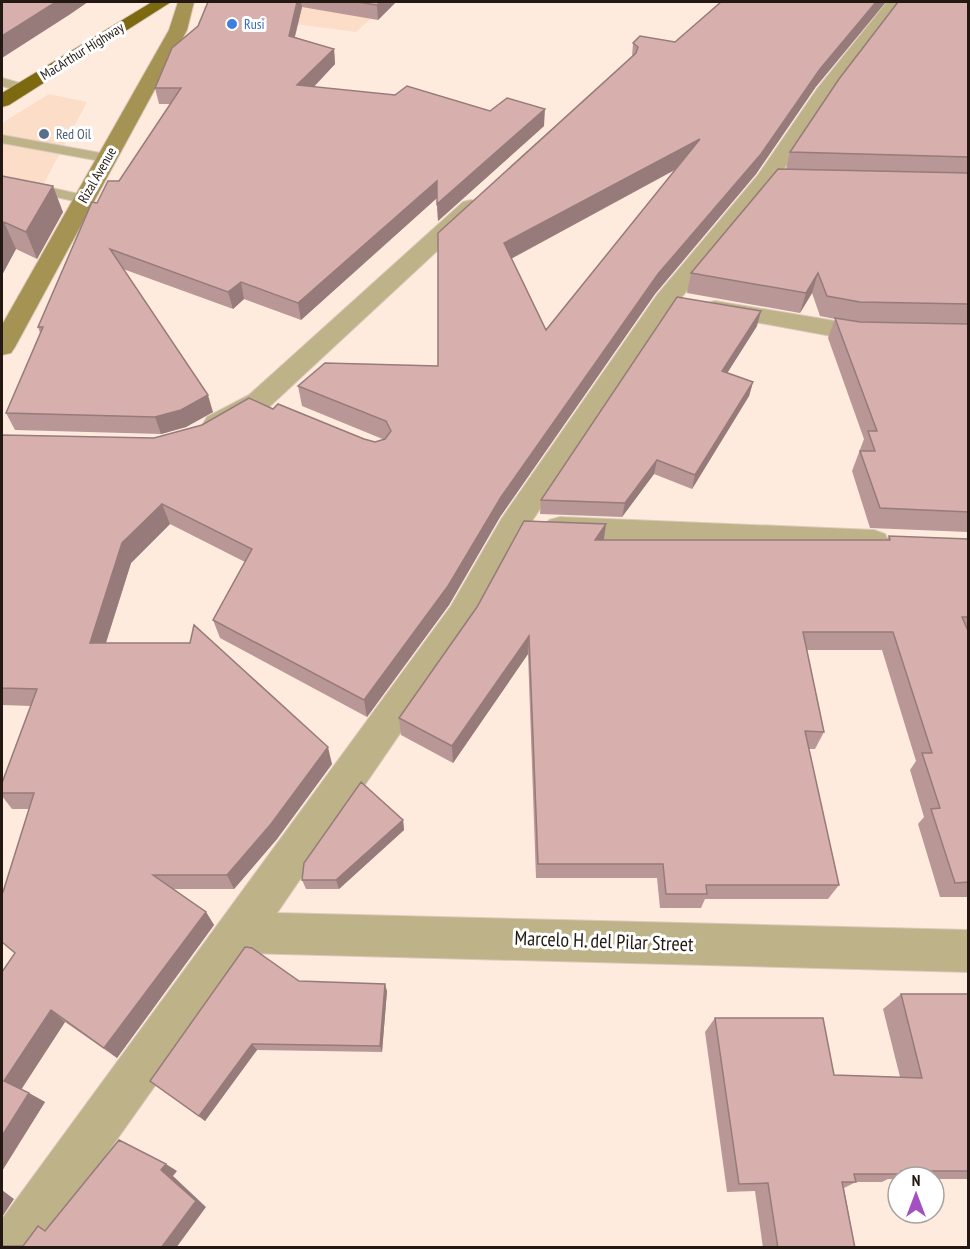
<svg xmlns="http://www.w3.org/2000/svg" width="970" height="1249" font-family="'PT Sans Narrow',sans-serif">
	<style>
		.built { fill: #fcddc8 }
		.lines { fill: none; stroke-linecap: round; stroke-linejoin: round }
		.lane-casing { stroke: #dcc9bd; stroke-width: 2 }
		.street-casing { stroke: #dcc9bd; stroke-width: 2 }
		.secondary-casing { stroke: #dcc9bd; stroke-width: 2 }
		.highway-casing { stroke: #dcc9bd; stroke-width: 2 }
		.lane { fill: #bdb288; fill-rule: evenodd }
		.street { fill: #bdb288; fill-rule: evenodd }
		.secondary { fill: #a49352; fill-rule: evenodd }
		.highway { fill: #7d6a10; fill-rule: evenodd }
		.wall { fill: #b99796; fill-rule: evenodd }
		.shaded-wall { fill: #967b7a }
		.building { fill: #d7b0ae; stroke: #967b7a; stroke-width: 1.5; fill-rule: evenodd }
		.shop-dot { fill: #3f7fe0; stroke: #fff; stroke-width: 2 }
		.service-dot { fill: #5c6f8a; stroke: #fff; stroke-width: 2 }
		.labels { text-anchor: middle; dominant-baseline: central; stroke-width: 6; stroke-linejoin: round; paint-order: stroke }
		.far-shop-label { font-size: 14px; fill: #366cbe; stroke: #fff; text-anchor: start }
		.far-street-label { font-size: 14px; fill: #241912; stroke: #fff }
		.far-service-label { font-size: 14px; fill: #4e5e75; stroke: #fff; text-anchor: start }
		.near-street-label { font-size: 20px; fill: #241912; stroke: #fff }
	</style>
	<rect width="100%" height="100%" fill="#ffebde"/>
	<path class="built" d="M212,2H390L356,32L224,15L201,8Z
		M49,94L87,102L13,242L2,240V123Z"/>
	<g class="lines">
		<g class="lane-casing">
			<path id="lane" d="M2,78L27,85L29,88L23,92L2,86Z
				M2,135L106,154L113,158L106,162L2,143Z
				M2,177L88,196L90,199L83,203L2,185Z"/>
		</g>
		<g class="street-casing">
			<path id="street" d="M887,2H903L832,96L774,184L676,304L524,533L475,624L277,913L968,930V972L249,953L40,1248H2V1219L451,606L502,518L657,295L758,175L817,89Z
				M471,200L479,202L482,207L479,212L269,407C250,417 228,437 207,431L203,424L207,417L249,395L463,202Z
				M715,301L853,324L884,326L888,332L884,338L853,340L706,313L703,308L706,303Z
				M560,517L874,530L885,534L889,542L885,550L874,554L560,539L549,536L545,528L549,520Z"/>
		</g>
		<g class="secondary-casing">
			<path id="secondary" d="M178,2H194L187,30L15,347L11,353L2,355V325L169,30Z"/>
		</g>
		<g class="highway-casing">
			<path id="highway" d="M152,2H171L9,105L2,107V93Z"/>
		</g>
		<use href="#lane" class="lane"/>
		<use href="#street" class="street"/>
		<use href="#secondary" class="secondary"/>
		<use href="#highway" class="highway"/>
	</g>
	<path class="wall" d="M208,2H396L378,20L302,7L295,37L334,49L335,64L314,87L490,111L544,126L438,221L437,198L301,320L244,299L233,309L123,269L213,412L186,427L161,434L15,430L6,413L40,333L38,327L97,203L119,181L170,104H159L155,88L198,26Z
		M969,2V897H940L918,824L924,817L910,770L916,761L882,650H807L824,732L815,749H809L839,885L828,899H705L701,908H660L657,878H536L528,654L453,763L401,735L399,718L606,524L604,540H887L889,536L968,539V532L870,528L852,471L864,439L828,338L835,319L820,316L812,293L800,313L687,293L691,273L786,169L790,152Z
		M633,43L815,88L756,174L655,294L500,517L449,605L367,717L220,638L213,620L245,562L170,524L131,563L106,643L332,764L277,839L234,889H173L206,912L214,925L117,1058L65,1022L21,1089L45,1102L2,1171V972L15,953L3,892L29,809H12L2,796V783L31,706L2,705V435L154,438L273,409L364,439L375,442L385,440L302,406L298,386L438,366L632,57ZM675,170L546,330L511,259Z
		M2,176L63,212L37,259L16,249L2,275Z
		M757,326L727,373L753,382L749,396L692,489L654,474L622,517L540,514L541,500Z
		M403,820L404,830L339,889H306L302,880Z
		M299,981L387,991L382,1052L257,1050L205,1121L150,1081Z
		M901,994H969V1179H934V1177H898V1179H888L882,1182H856L844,1188L855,1248H763L755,1191L727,1192L705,1032L715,1018L834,1075L900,1077L883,1009Z"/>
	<path class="shaded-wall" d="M56,2H88L69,15L2,58V36Z
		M297,2H301L302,7L291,51L289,36Z
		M380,2H396L378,20L377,5Z
		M876,2H886L815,88L756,174L655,294L500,517L449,605L367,717L364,700L501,497L658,274L820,69Z
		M334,49L335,64L300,101L297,85Z
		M545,109L544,126L438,221L437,204Z
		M700,139L696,158L503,263L504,243Z
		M437,181L438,197L301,320L298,303Z
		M53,186L63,212L37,259L26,232Z
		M4,222L16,249L2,275V227Z
		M818,273L812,293L800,313L806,293Z
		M241,282L244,299L233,309L228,292Z
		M761,311L757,326L719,386L722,371Z
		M753,382L749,396L692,489L695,475Z
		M208,395L213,412L186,427L161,434L155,417Z
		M657,460L654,474L622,517L625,503Z
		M162,504L170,524L131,563L100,661L90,643L122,543Z
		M606,524L603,544L595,540Z
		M529,636L528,654L453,763L452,746Z
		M328,747L332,764L277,839L234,889L227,875Z
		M403,820L404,830L339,889L336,880Z
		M206,912L214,925L117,1058L104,1048Z
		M385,984L387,991L382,1052L380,1046Z
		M51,1010L65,1022L21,1090L4,1081Z
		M252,1044L257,1050L205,1121L199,1116Z
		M29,1093L45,1102L2,1171V1136Z
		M166,1164L177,1171L173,1176L206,1207L176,1248H161V1170Z
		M2,1190L14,1199L2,1217Z"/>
	<path class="building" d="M2,2H56L2,36Z
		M208,2H297L289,36L334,49L297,85L395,95L407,86L490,111L507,98L545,109L437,204V181L298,303L241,282L228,292L110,249L208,395L181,410L155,417L6,413L43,327H38L92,202L97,203L108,181H119L181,88H155L172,48L198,26Z
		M357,2H380L377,5Z
		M721,2H876L820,69L761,154L658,274L501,497L448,586L364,700L213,620L252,549L162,504L122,543L90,643H190L194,625L328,747L271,824L227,875H153L206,912L104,1048L51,1010L4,1081L29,1093L2,1136V972L15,953L2,942V893L3,892L34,793H2V783L37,689L2,688V435L154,438L202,425L249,398L273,409L278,404L364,439L375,442L385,439L391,431L386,421L298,386L325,363L438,366V233L636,53L638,47L633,43L640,36L675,42ZM700,139L546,330L504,243Z
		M898,2H969V157L790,152L839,79Z
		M778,169L969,173V304L860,302L827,296L818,273L806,293L691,273Z
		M2,176L53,186L26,232L4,222L2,227Z
		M677,297L761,311L722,371L753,382L695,475L657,460L625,503L541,500Z
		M835,318L860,322L969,324V512L880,508L860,451H875L868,431H877Z
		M524,521L606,524L595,540H890L889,536L969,539V617H962L969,633V882L955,883L931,809L940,808L922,753H932L893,632H803L824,732L805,731L839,885H706L707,894H666L663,864H538L529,636L452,746L399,718L477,607Z
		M361,782L403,820L336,880H302L304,863Z
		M245,947L252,948L299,981L385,984L380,1046L252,1044L199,1116L150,1081Z
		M901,994H969V1171H901V1174H854L856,1182H842L855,1248H778L768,1183L739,1184L715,1018H823L834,1075L922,1078Z
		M119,1140L166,1164L161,1170L196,1201L161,1248H2V1246H23L38,1226L45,1231Z"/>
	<circle class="shop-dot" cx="232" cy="24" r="6"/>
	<circle class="service-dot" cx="44" cy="134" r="6"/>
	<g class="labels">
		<g class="far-shop-label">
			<text x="244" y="24">Rusi</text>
		</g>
		<g class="far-street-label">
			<text transform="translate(82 51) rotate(-32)">MacArthur Highway</text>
			<text transform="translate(97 175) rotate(-60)">Rizal Avenue</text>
		</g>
		<g class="far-service-label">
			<text x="56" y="134">Red Oil</text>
		</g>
		<g class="near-street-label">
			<text transform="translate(604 941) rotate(2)">Marcelo H. del Pilar Street</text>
		</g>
	</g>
	<rect width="970" height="1249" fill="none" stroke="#241912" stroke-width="6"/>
	<g transform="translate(916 1195)"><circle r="28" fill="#ffffff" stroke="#a7a3a0" stroke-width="1.5"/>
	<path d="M0-4.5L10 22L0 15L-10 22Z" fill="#a351c1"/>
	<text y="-9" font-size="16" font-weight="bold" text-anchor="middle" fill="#241912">N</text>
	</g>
</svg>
